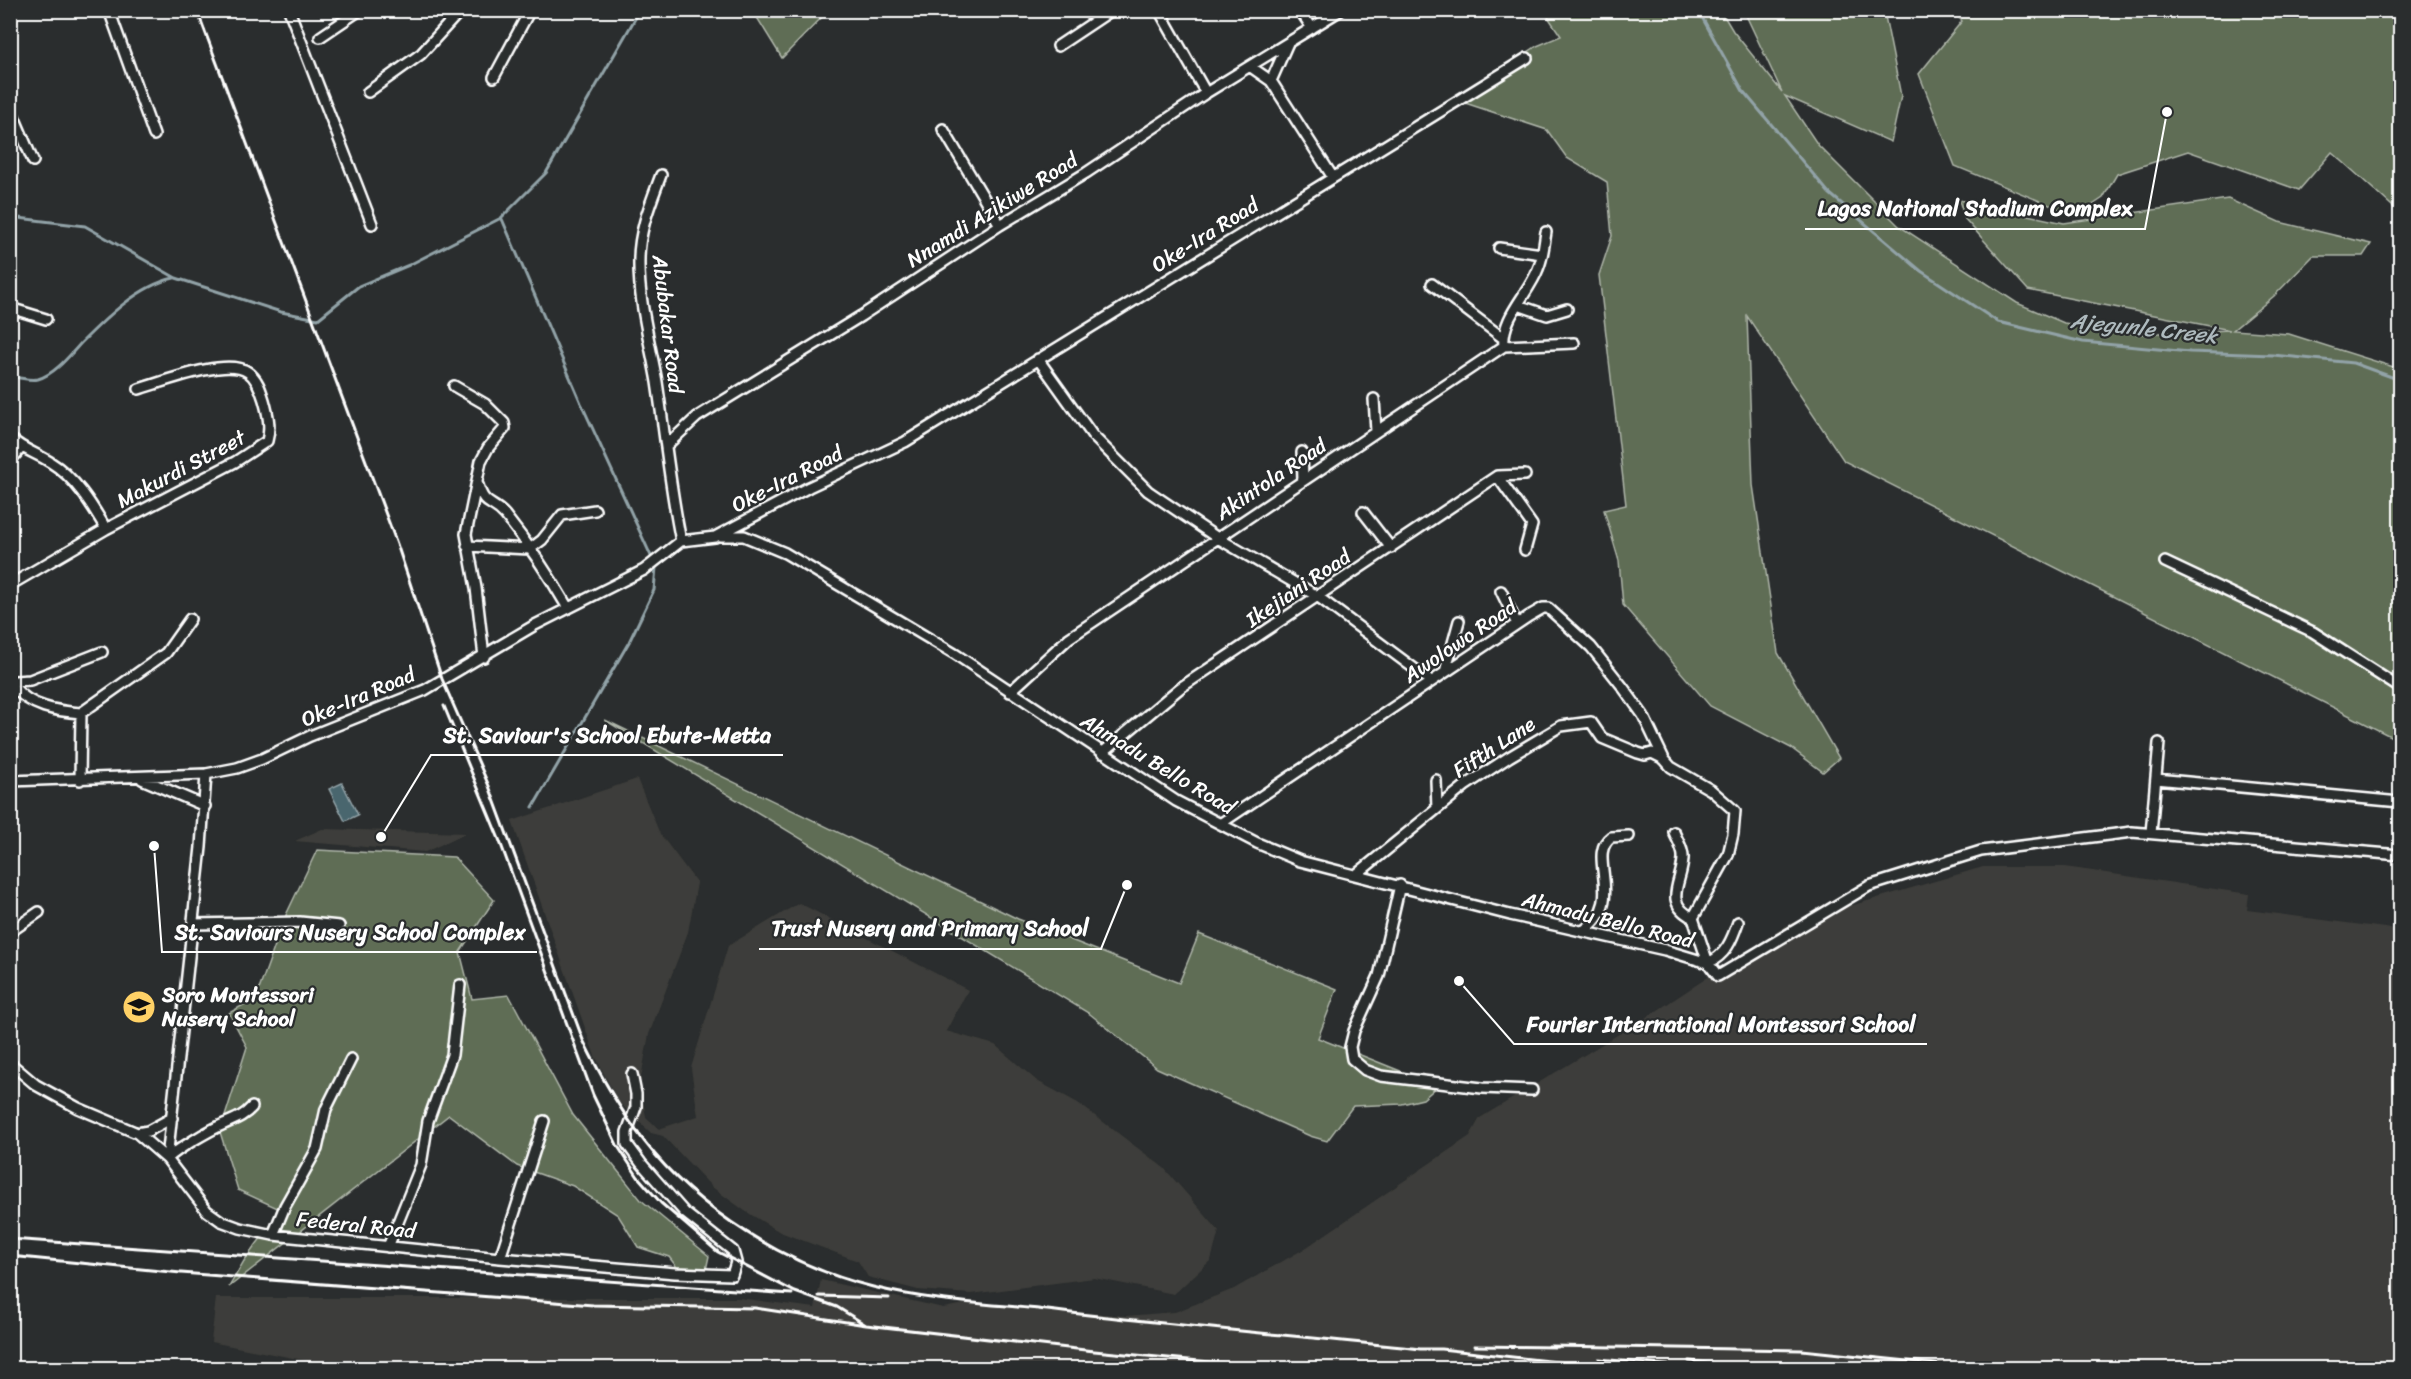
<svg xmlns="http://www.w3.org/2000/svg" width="2411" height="1379" font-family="Sriracha,sans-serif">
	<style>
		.built { fill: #3e3e3a }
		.green { fill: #5f6d55; stroke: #afb6aa; stroke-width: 1.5 }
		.water { fill: #4a666e; stroke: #92a3a8; stroke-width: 1.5 }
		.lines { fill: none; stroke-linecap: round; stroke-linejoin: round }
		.stream { stroke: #92a3a8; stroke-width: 3 }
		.street-casing { stroke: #fff; stroke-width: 14 }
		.street { stroke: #2a2d2e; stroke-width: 9 }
		.rail { stroke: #fff; stroke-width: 3 }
		.labels { text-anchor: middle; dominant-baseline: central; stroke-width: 4.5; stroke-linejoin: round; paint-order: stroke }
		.street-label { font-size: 21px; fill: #fff; stroke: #2a2d2e }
		.poi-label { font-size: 21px; font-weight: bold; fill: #fff; stroke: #2a2d2e; text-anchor: start }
		.water-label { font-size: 22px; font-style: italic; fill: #aebabe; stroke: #2a2d2e }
		.leader { fill: none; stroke: #fff; stroke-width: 2 }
		.callout-dot { fill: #fff; stroke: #2a2d2e; stroke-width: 2 }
		.callout-label { font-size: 22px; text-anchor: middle; font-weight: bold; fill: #fff; stroke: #2a2d2e; stroke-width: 4.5; stroke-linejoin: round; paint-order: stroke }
	</style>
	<rect width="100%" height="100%" fill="#2a2d2e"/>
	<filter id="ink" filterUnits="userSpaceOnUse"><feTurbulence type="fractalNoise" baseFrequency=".0167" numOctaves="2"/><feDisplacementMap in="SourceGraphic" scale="12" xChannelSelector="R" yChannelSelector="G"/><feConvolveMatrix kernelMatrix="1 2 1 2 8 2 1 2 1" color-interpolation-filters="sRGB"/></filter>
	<g filter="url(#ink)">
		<path class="built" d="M637,779L660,834L697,883L688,932L649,1034L640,1083L646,1117L659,1129L698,1116L691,1068L728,946L799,903L968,990L946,1031L995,1045L1037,1081L1078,1103L1164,1168L1219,1231L1211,1260L1174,1294L1094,1278L971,1294L918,1290L868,1277L858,1261L780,1232L745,1211L712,1187L663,1136L651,1133L618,1101L595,1056L512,821Z
			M322,829L466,833L425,852L295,841Z
			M1983,867H2065L2249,894L2247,910L2400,930V1368H344L211,1342L216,1298H738L815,1308L821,1280L943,1308L971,1303L1126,1316L1175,1312L1234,1289L1304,1249L1470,1136L1480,1118L1652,1014L1789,924Z"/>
		<path class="green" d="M753,11H828L782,58Z
			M1544,11H1721L1733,31L1782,92L1744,11H1884L1901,96L1891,142L1785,96L1818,145L1899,226L2017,303L2064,323L2137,334L2230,330L2028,290L1965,219L1959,200L2064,223L2228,199L2279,222L2371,244L2363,256H2313L2274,296L2233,330L2289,334L2400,369V741L1844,461L1747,316L1753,485L1778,653L1839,758L1823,772L1791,748L1710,706L1623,605L1619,561L1604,510L1626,505L1599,275L1612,236L1607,182L1567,158L1547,130L1456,100L1537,46L1561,36Z
			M1953,11H2400V213L2332,152L2299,190L2188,151L2117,174L2103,198L2076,216L1955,166L1919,74L1962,21Z
			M605,720L1018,919L1179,983L1199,934L1337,989L1318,1038L1438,1086L1423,1099L1402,1104L1353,1106L1327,1141L1310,1136L1157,1068L1090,1014Z
			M317,850L454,857L494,900L460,952L472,999L509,995L573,1115L641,1200L709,1256L706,1270L686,1279L669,1257L638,1247L618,1215L573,1186L517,1166L449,1115L229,1287L244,1261L282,1210L238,1190L220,1132L247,1047L229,1013L256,998L286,915Z"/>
		<path class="water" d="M342,783L358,815L345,821L329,789Z"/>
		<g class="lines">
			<path class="stream" d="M1698,10L1743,91L1829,193L1921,271L1998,322L2083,342L2190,352L2273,355L2353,363L2400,380
				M10,217L85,226L176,278L281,312L318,319L359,286L409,265L501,218L546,173L640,10
				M502,219L581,403L656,567L654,590L629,642L533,807
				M10,377C19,377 30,381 38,379C55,374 69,356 81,343C106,318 138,286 174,278"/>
			<g class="street-casing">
				<path id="street" d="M109,10L154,135
					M289,10L372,224
					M1159,10L1206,93
					M1300,10L1312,28
					M320,37L360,10
					M1058,46L1112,10
					M1251,67L1271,81L1332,176
					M494,77L530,10
					M1271,81L1287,45
					M368,92L421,54L461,10
					M10,107L33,161
					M943,129L1000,225
					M661,175C651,202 639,230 639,259C638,300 650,342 657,382C665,435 670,488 681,541
					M1499,248L1542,254
					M1432,284L1503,338
					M1518,305L1547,315L1567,309
					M10,308L46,319
					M1504,346C1501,317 1529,294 1538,269C1543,258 1544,244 1546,232
					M1038,359L1093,436L1148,491L1216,537L1317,596L1431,681
					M454,386L485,404L504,423L505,428L488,448L481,461L466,534L476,588L484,657
					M1374,399L1376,431
					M10,438C23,450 36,453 50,462C75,477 92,505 106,529
					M667,445L697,417L861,316L1000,225L1086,173L1206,93L1341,10
					M1302,452L1303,480
					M10,461L21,448
					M1497,476L1532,525L1525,550
					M478,485C485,508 492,500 505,515C529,545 549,575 568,608
					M1363,512L1391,548
					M721,536H744L785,553L955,654L1176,801L1257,843L1300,861L1510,915L1665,950L1708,963C1726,955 1732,940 1738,922
					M467,546L530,549L542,540L562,515L595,510
					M2165,562L2313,632L2400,688
					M10,585L106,529L235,462L267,441C271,427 268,414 264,400C261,390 257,378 248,372C227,357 163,382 139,389
					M1501,591L1517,624
					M102,652L30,680L15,681L14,687C30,707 56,711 81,713L166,653L190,619
					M1445,672L1459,621
					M1010,692L1069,638L1504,346L1574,343
					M1102,753L1180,688L1497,476L1525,475
					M142,779L205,806
					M2156,779L2400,802
					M80,780L81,713
					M1436,780L1437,809
					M10,781L206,774L237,768L262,759L310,736L425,690L535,625L644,570L681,541L715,537L809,487L905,442L1527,58
					M1220,824L1529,616L1543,608H1548L1591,647L1622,686L1643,715L1664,759L1671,767L1711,790L1735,811L1733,834L1728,855L1693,918L1708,963L1718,976L1869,886L1981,851L2132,832L2400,855
					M1674,832C1677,840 1684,850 1683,859C1682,883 1662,902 1693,918
					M2151,833L2159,743
					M1357,874L1465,786L1509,757L1561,726L1591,722L1602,738L1638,753L1645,755L1652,753L1664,759
					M1400,885L1379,976L1354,1031L1350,1047L1352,1059L1365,1070L1381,1076L1482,1088L1532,1090
					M193,924L300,922L339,926
					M1583,931C1628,901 1585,856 1611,837L1629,836
					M10,932L39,912
					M10,1063L36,1085L78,1108L137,1133L167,1159L207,1211L221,1221L240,1228L273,1235L500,1258L675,1273L732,1275L736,1262L733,1251L685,1213L641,1163L627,1144V1132L636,1107V1094L632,1074
					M137,1133L148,1131L172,1118
					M167,1159L201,847L206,774
					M167,1159C177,1149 210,1130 224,1124C235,1119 243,1117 252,1107
					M273,1235L285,1206L317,1149L326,1109L351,1059
					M388,1247L421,1165L428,1121L452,1055L460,985
					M500,1258L544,1121"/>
			</g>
			<use href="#street" class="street"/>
			<path class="rail" d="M197,10L397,544L442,679L489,786L583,1040C600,1075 620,1110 644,1141C698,1211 788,1266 873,1287C932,1302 996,1304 1056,1311C1177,1326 1299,1336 1420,1349H1441L1612,1368
				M444,706L499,839L593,1095L617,1145L638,1177L661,1203L718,1252L795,1292L837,1307L866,1325
				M10,1239L792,1294
				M10,1256L181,1273L593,1305L755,1308L866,1325L1094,1351L1274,1368
				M819,1296L889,1298
				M1474,1346L1558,1347
				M1549,1346L1802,1350L1975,1368
				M1599,1359L1698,1368
				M1689,1361L1759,1368"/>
		</g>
	</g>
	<defs>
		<g id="school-disc" transform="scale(1.725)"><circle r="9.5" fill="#ffd166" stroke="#2a2d2e"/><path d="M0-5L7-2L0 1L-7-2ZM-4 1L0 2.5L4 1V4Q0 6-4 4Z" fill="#111"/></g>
	</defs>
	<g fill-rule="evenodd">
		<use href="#school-disc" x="139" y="1007"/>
	</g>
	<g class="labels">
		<g class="street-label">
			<text transform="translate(992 210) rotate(-32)">Nnamdi Azikiwe Road</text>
			<text transform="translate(1205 235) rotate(-32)">Oke-Ira Road</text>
			<text transform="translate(668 324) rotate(83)">Abubakar Road</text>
			<text transform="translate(181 469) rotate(-28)">Makurdi Street</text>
			<text transform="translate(787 479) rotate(-27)">Oke-Ira Road</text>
			<text transform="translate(1271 479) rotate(-34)">Akintola Road</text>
			<text transform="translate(1298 588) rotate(-34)">Ikejiani Road</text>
			<text transform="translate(1460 641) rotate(-34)">Awolowo Road</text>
			<text transform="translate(358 697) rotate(-23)">Oke-Ira Road</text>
			<text transform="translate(1494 747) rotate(-33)">Fifth Lane</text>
			<text transform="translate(1158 764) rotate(31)">Ahmadu Bello Road</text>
			<text transform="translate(1608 920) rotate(14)">Ahmadu Bello Road</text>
			<text transform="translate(356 1225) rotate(6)">Federal Road</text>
		</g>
		<g class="poi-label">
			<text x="162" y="995">Soro Montessori<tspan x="162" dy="24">Nusery School</tspan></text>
		</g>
		<g class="water-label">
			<text transform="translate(2144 328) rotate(6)">Ajegunle Creek</text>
		</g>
	</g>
	<path class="leader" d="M2167 112L2145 229H1805M381 837L431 755H783M1127 885L1101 949H759M154 846L162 952H537M1459 981L1514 1044H1927"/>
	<g class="callout-dot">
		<circle cx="2167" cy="112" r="6"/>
		<circle cx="381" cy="837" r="6"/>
		<circle cx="1127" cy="885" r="6"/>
		<circle cx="154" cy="846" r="6"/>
		<circle cx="1459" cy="981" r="6"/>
	</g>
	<g class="callout-label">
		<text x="1975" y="216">Lagos National Stadium Complex</text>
		<text x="607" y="743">St. Saviour's School Ebute-Metta</text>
		<text x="930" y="936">Trust Nusery and Primary School</text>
		<text x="350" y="940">St. Saviours Nusery School Complex</text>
		<text x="1721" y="1032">Fourier International Montessori School</text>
	</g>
	<rect width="2411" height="1379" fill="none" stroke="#2a2d2e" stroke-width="36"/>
	<rect x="18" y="18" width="2375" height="1343" fill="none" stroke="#fff" stroke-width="2" filter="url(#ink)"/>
</svg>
